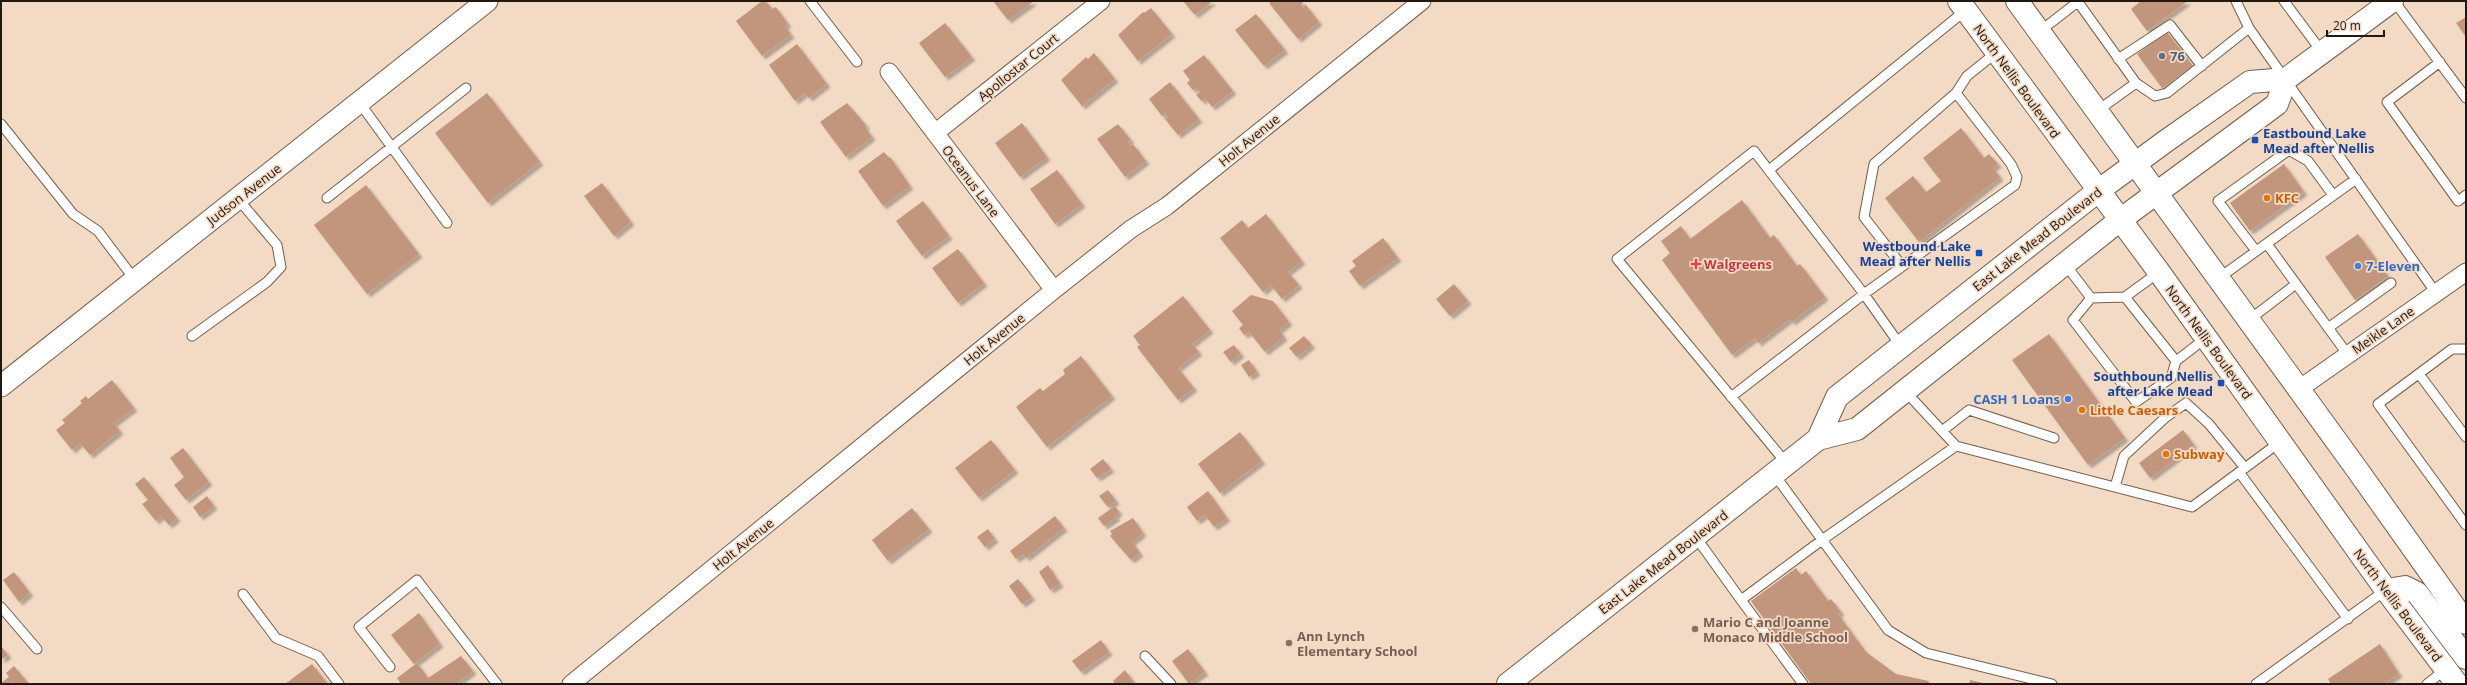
<svg xmlns="http://www.w3.org/2000/svg" width="2467" height="685" font-family="'Open Sans',sans-serif">
	<style>
		.building { fill: #c1967c; filter: url(#shadow) }
		.lines { fill: none; stroke-linecap: round; stroke-linejoin: round }
		.service-casing { stroke: #735e4c; stroke-width: 11 }
		.minor-casing { stroke: #735e4c; stroke-width: 19 }
		.tertiary-casing { stroke: #735e4c; stroke-width: 23 }
		.primary-casing { stroke: #735e4c; stroke-width: 24 }
		.service { stroke: #fff; stroke-width: 9 }
		.minor { stroke: #fff; stroke-width: 17 }
		.tertiary { stroke: #fff; stroke-width: 21 }
		.primary { stroke: #fff; stroke-width: 22 }
		.service-dot { fill: #5c6f8a; stroke: #f3dac5; stroke-width: 1.5 }
		.transit-dot { fill: #1a4fb4; stroke: #f3dac5; stroke-width: 1.5 }
		.food-dot { fill: #e8710a; stroke: #f3dac5; stroke-width: 1.5 }
		.health-dot { fill: #e0444e; stroke: #f3dac5; stroke-width: 1.5 }
		.shop-dot { fill: #3f7fe0; stroke: #f3dac5; stroke-width: 1.5 }
		.education-dot { fill: #8d6e63; stroke: #f3dac5; stroke-width: 1.5 }
		.labels { text-anchor: middle; dominant-baseline: central; stroke-width: 3.5; stroke-linejoin: round; paint-order: stroke }
		.service-label { font-size: 13px; font-weight: bold; fill: #4e5e75; stroke: #f3dac5; text-anchor: start }
		.street-label { font-size: 13px; fill: #211811; stroke: #f3dac5 }
		.transit-label { font-size: 13px; font-weight: bold; fill: #164399; stroke: #f3dac5; text-anchor: end }
		.food-label { font-size: 13px; font-weight: bold; fill: #c56008; stroke: #f3dac5; text-anchor: start }
		.health-label { font-size: 13px; font-weight: bold; fill: #be3a42; stroke: #f3dac5; text-anchor: start }
		.shop-label { font-size: 13px; font-weight: bold; fill: #366cbe; stroke: #f3dac5; text-anchor: start }
		.education-label { font-size: 13px; font-weight: bold; fill: #785e54; stroke: #f3dac5; text-anchor: start }
	</style>
	<defs>
		<filter id="shadow"><feDropShadow dx="3.5" dy="3.5" stdDeviation="1" flood-color="#0004"/></filter>
	</defs>
	<rect width="100%" height="100%" fill="#f3dac5"/>
	<path class="building" d="M762,1H766L772,9L776,7L788,24L785,26L791,35L762,56L736,21Z
		M993,1H1034L1008,20Z
		M1183,1H1213L1195,15Z
		M1272,1H1302L1303,3L1301,5L1303,8L1306,5L1319,22L1298,39L1269,3Z
		M2141,1H2188L2147,31L2131,9Z
		M1151,8L1172,34L1138,61L1118,35L1143,12L1144,13Z
		M1256,14L1285,50L1264,66L1235,30Z
		M2466,17V37L2456,23Z
		M945,23L972,57L945,77L919,43Z
		M2167,32L2193,66L2162,88L2137,54Z
		M797,44L827,84L809,98L805,93L795,101L769,65Z
		M1094,53L1115,79L1082,106L1061,80L1086,57L1088,59Z
		M1204,55L1233,91L1212,107L1205,98L1202,101L1196,95L1200,92L1196,87L1193,90L1187,83L1190,80L1183,71Z
		M1170,82L1199,119L1178,135L1165,119L1168,117L1165,113L1162,116L1149,99Z
		M487,93L540,162L488,203L435,133Z
		M847,103L866,125L865,127L872,137L846,157L820,122Z
		M1022,123L1047,157L1020,177L995,143Z
		M1118,124L1131,140L1128,142L1131,146L1133,144L1146,161L1125,177L1097,139Z
		M1961,128L1984,158L1989,154L1998,164L1993,168L2000,177L1919,242L1885,198L1913,176L1926,192L1941,181L1923,158Z
		M884,152L889,158L890,157L910,186L883,206L858,171Z
		M2284,164L2304,192L2250,231L2230,203Z
		M1057,170L1082,204L1055,224L1030,189Z
		M602,183L631,222L614,236L584,196Z
		M366,185L419,254L367,294L314,225Z
		M1742,200L1770,238L1774,235L1797,266L1800,264L1825,297L1792,322L1790,319L1758,343L1755,338L1732,355L1662,260L1670,253L1661,241L1681,226L1690,239Z
		M923,201L949,236L922,256L896,221Z
		M1266,214L1302,261L1288,272L1299,285L1282,299L1271,285L1263,292L1220,238L1242,220L1248,228Z
		M2358,234L2388,276L2355,300L2325,257Z
		M1383,238L1398,258L1360,286L1349,271L1356,266L1352,261Z
		M958,249L984,283L958,303L932,268Z
		M1454,284L1468,301L1450,316L1436,299Z
		M1251,295L1273,301L1289,322L1279,330L1284,337L1265,352L1249,332L1244,335L1239,328L1243,325L1232,311Z
		M1183,296L1210,330L1192,344L1199,352L1178,368L1194,388L1178,400L1137,347L1140,345L1133,336Z
		M2049,334L2125,438L2088,465L2012,360Z
		M1304,336L1312,345L1297,357L1289,348Z
		M1234,345L1241,354L1231,362L1223,352Z
		M1081,356L1112,396L1047,447L1016,407L1040,388L1043,391L1065,374L1063,370Z
		M1249,360L1257,372L1249,377L1241,365Z
		M112,380L134,408L114,423L120,431L90,455L80,443L72,450L56,430L65,423L62,420L82,403L80,401L86,396L88,399Z
		M2183,430L2194,445L2150,478L2139,463Z
		M1240,432L1262,461L1220,493L1198,464Z
		M991,440L1015,470L979,498L955,468Z
		M183,448L209,482L186,500L174,485L184,477L170,458Z
		M1103,459L1111,469L1097,478L1090,469Z
		M144,477L177,518L169,525L161,516L156,521L142,504L148,500L135,484Z
		M1108,490L1116,501L1108,507L1099,496Z
		M1208,491L1227,518L1214,527L1205,515L1197,521L1187,507Z
		M207,496L214,506L200,517L193,507Z
		M1115,506L1119,512L1115,515L1117,517L1104,526L1098,518Z
		M912,508L929,529L888,561L872,540Z
		M1055,516L1064,528L1026,558L1023,554L1016,559L1010,551Z
		M1133,518L1143,533L1132,542L1140,553L1131,560L1110,536L1112,534L1110,531Z
		M988,529L995,539L985,547L977,537Z
		M1048,565L1060,584L1050,590L1039,572Z
		M1796,568L1801,575L1806,571L1828,601L1831,599L1841,612L1838,614L1866,652L1896,674L1929,681L1928,684H1811L1751,601Z
		M14,572L30,593L19,602L3,580Z
		M1018,579L1032,597L1022,604L1009,586Z
		M419,613L440,644L414,664L391,635Z
		M1101,640L1109,652L1081,672L1072,661Z
		M2380,644L2399,674L2384,684H2331L2328,679Z
		M1,646L8,655L1,660Z
		M1188,649L1205,672L1189,684L1172,661Z
		M461,656L473,671L456,684H401L397,678L417,663L428,678Z
		M312,664L328,684H285Z
		M14,666L29,684H15L13,682L10,684L1,683L9,677L6,673Z
		M1125,670L1135,684H1115L1113,681Z
		M1970,680L1983,683L1982,684H1969Z"/>
	<g class="lines">
		<g class="service-casing">
			<path id="service" d="M810,1L857,62
				M2236,1L2249,28L2436,293
				M2284,1L2322,52
				M2394,1L2466,98
				M2078,2L2136,83L2155,96L2167,93L2249,28
				M2039,32L2079,1
				M2118,59L2170,25L2202,66
				M2440,62L2387,102L2458,201L2466,195
				M359,102L447,223
				M2097,111L2136,83
				M1,124L73,214L98,231L135,280
				M1769,170L1966,10
				M327,198L466,88
				M2267,244L2348,355
				M2256,251L2218,201L2289,150L2308,161L2333,195
				M2065,264L2091,298L2125,297L2159,272
				M1902,266L1864,217L1874,164L1956,93L1967,76L1997,52
				M2219,278L2356,179
				M2125,297L2176,361L2206,338
				M2091,298L2073,320L2136,402L2171,378L2176,361
				M2249,320L2296,284
				M2328,328L2391,283
				M192,336L267,282L281,267L277,245L238,199
				M2466,349H2452L2378,404L2466,525
				M2419,374L2466,437
				M1905,391L1956,446L2192,507L2280,442
				M1731,397L1864,294L2015,185L2017,177L2011,164L1956,93
				M1942,431L1969,410L2054,438
				M1787,464L1617,259L1754,151L1864,294L1900,345
				M2239,472L2348,619
				M1774,474L1888,630L1926,653L2052,684
				M2115,487L2124,456L2166,417L2186,403L2209,424L2245,468
				M1695,536L1741,600L1822,540L1956,446
				M243,594L276,638L318,656L339,684
				M1741,600L1803,684
				M1,607L37,649
				M1145,656L1171,684
				M390,667L359,627L417,580L497,684
				M2256,684L2386,590
				M2427,684L2446,669"/>
		</g>
		<g class="minor-casing">
			<path id="minor" d="M889,72L1054,290
				M935,133L1101,1
				M2299,389L2466,272
				M571,684L1054,290L1131,229L1167,206L1422,1"/>
		</g>
		<g class="tertiary-casing">
			<path id="tertiary" d="M1,386L487,1"/>
		</g>
		<g class="primary-casing">
			<path id="primary" d="M1959,1L2159,272L2386,590L2457,684
				M2017,1L2356,468L2466,623
				M1818,439L1837,397L2098,191L2166,141L2250,82L2286,79L2392,1
				M2386,590L2405,587L2417,593L2466,658
				M1508,684L1818,439L1857,429L2120,220L2277,104L2286,79"/>
		</g>
		<use href="#service" class="service"/>
		<use href="#minor" class="minor"/>
		<use href="#tertiary" class="tertiary"/>
		<use href="#primary" class="primary"/>
	</g>
	<circle class="service-dot" cx="2162" cy="56" r="4"/>
	<g class="transit-dot">
		<rect x="2251" y="136" width="8" height="8" rx="2"/>
		<rect x="1975" y="249" width="8" height="8" rx="2"/>
		<rect x="2217" y="379" width="8" height="8" rx="2"/>
	</g>
	<g class="food-dot">
		<circle cx="2267" cy="198" r="4"/>
		<circle cx="2082" cy="410" r="4"/>
		<circle cx="2166" cy="454" r="4"/>
	</g>
	<path class="health-dot" d="M1694 258h4v4h4v4h-4v4h-4v-4h-4v-4h4z"/>
	<g class="shop-dot">
		<circle cx="2358" cy="266" r="4"/>
		<circle cx="2068" cy="399" r="4"/>
	</g>
	<g class="education-dot">
		<circle cx="1695" cy="629" r="4"/>
		<circle cx="1289" cy="643" r="4"/>
	</g>
	<g class="labels">
		<g class="service-label">
			<text x="2170" y="56">76</text>
		</g>
		<g class="street-label">
			<text transform="translate(1018 67) rotate(-39)">Apollostar Court</text>
			<text transform="translate(2017 81) rotate(54)">North Nellis Boulevard</text>
			<text transform="translate(1249 140) rotate(-39)">Holt Avenue</text>
			<text transform="translate(971 181) rotate(53)">Oceanus Lane</text>
			<text transform="translate(244 194) rotate(-38)">Judson Avenue</text>
			<text transform="translate(2037 239) rotate(-38)">East Lake Mead Boulevard</text>
			<text transform="translate(2383 330) rotate(-35)">Meikle Lane</text>
			<text transform="translate(994 339) rotate(-39)">Holt Avenue</text>
			<text transform="translate(2209 342) rotate(54)">North Nellis Boulevard</text>
			<text transform="translate(743 544) rotate(-39)">Holt Avenue</text>
			<text transform="translate(1663 562) rotate(-38)">East Lake Mead Boulevard</text>
			<text transform="translate(2398 605) rotate(53)">North Nellis Boulevard</text>
		</g>
		<g class="transit-label">
			<text x="2263" y="133" text-anchor="start">Eastbound Lake<tspan x="2263" dy="15">Mead after Nellis</tspan></text>
			<text x="1971" y="246">Westbound Lake<tspan x="1971" dy="15">Mead after Nellis</tspan></text>
			<text x="2213" y="376">Southbound Nellis<tspan x="2213" dy="15">after Lake Mead</tspan></text>
		</g>
		<g class="food-label">
			<text x="2275" y="198">KFC</text>
			<text x="2090" y="410">Little Caesars</text>
			<text x="2174" y="454">Subway</text>
		</g>
		<g class="health-label">
			<text x="1704" y="264">Walgreens</text>
		</g>
		<g class="shop-label">
			<text x="2366" y="266">7-Eleven</text>
			<text x="2060" y="399" text-anchor="end">CASH 1 Loans</text>
		</g>
		<g class="education-label">
			<text x="1703" y="622">Mario C and Joanne<tspan x="1703" dy="15">Monaco Middle School</tspan></text>
			<text x="1297" y="636">Ann Lynch<tspan x="1297" dy="15">Elementary School</tspan></text>
		</g>
	</g>
	<rect width="2467" height="685" fill="none" stroke="#211811" stroke-width="4"/>
	<path d="M2327 30v6h57v-6" fill="none" stroke="#211811" stroke-width="2"/>
	<text x="2333" y="30" font-size="12" fill="#211811" stroke="#f3dac5" stroke-width="3" paint-order="stroke">20 m</text>
</svg>
